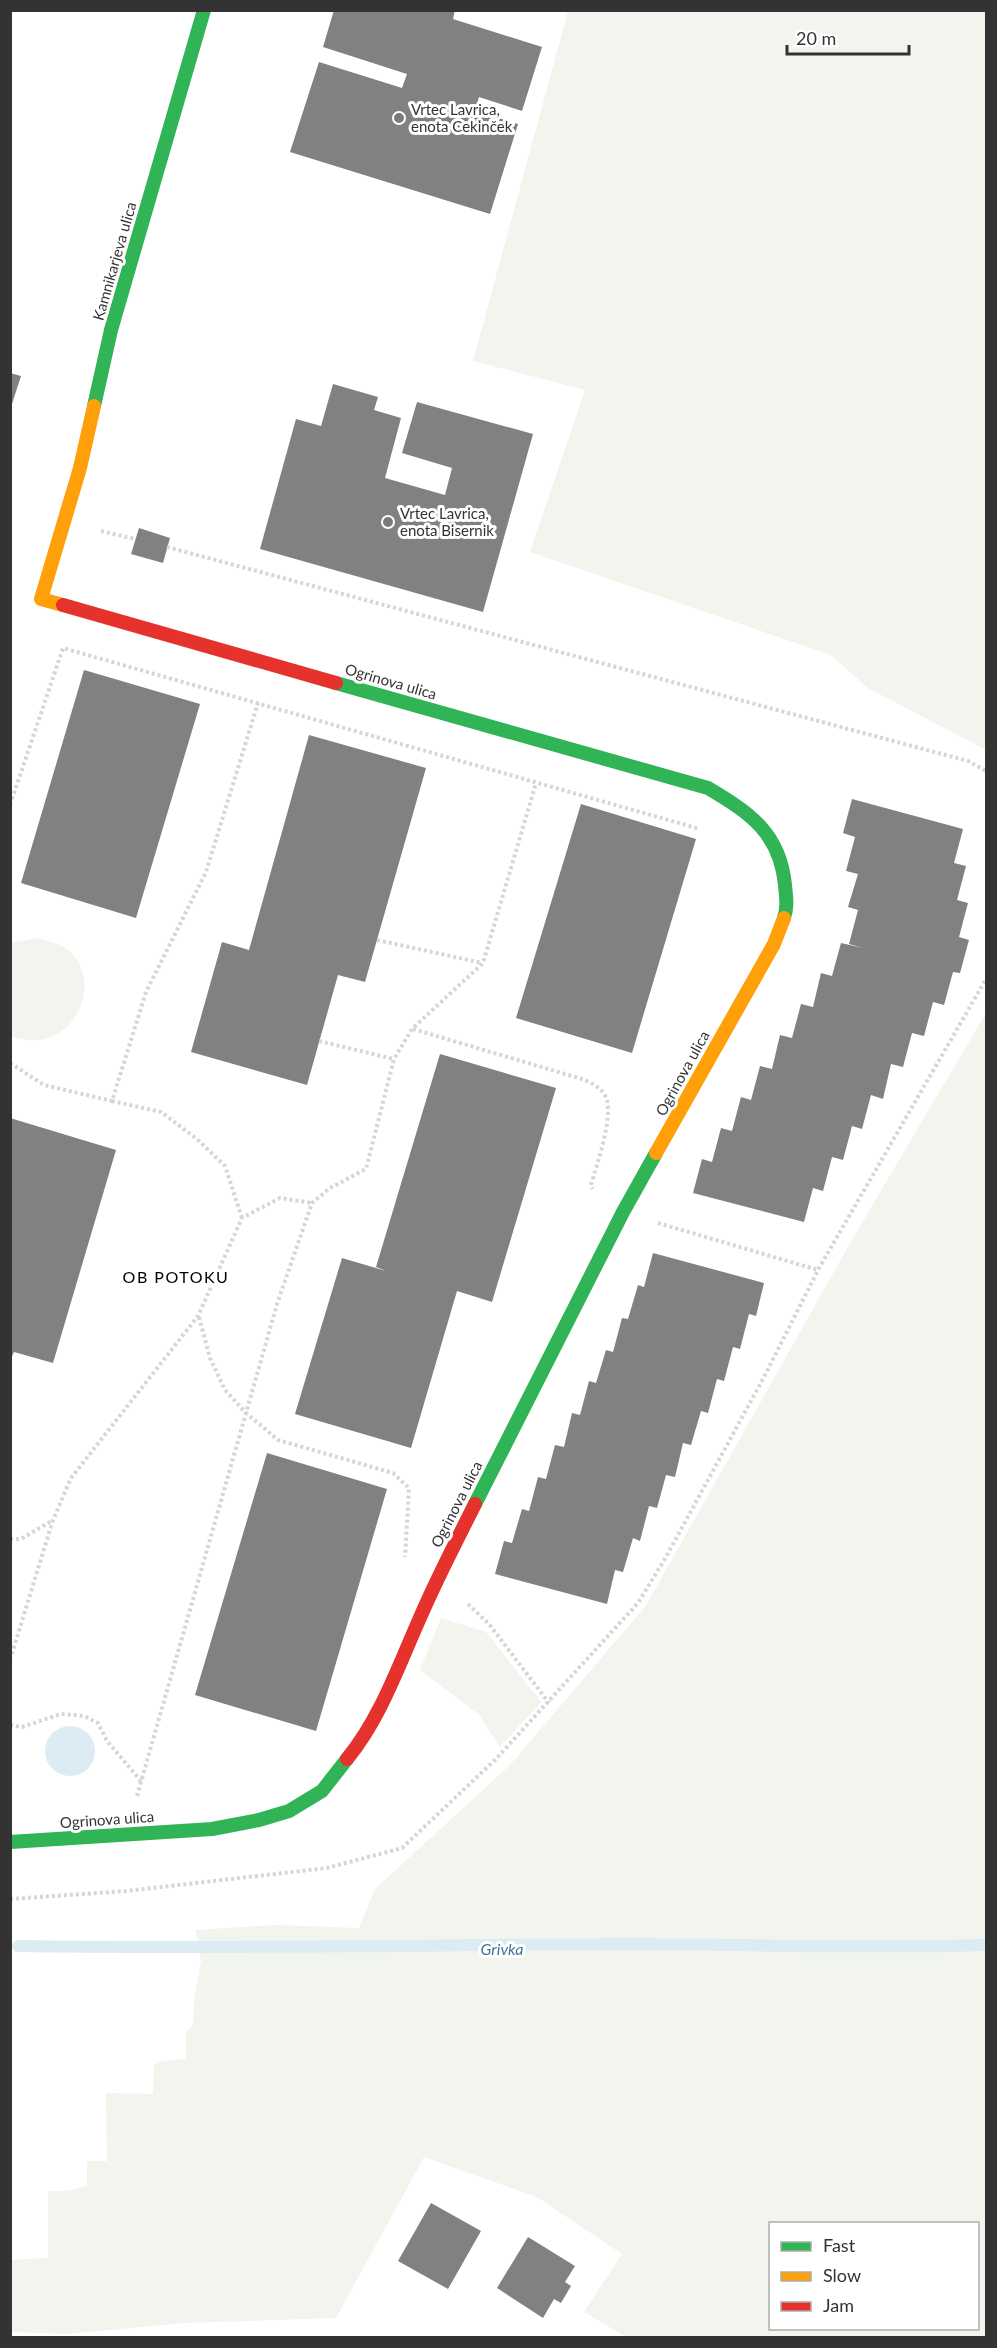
<svg xmlns="http://www.w3.org/2000/svg" width="997" height="2348" font-family="Lato,sans-serif">
	<style>
		.green { fill: #f1f5ed; fill-rule: evenodd }
		.water { fill: #ddebf3 }
		.lines { fill: none; stroke-linecap: round; stroke-linejoin: round }
		.stream { stroke: #ddebf3; stroke-width: 12 }
		.building { fill: #818181 }
		.path { stroke: #d6d6d6; stroke-width: 4; stroke-dasharray: 3 3; stroke-linecap: butt }
		.fast { stroke: #30b455; stroke-width: 14 }
		.slow { stroke: #ff9f0a; stroke-width: 14 }
		.jam { stroke: #e5322d; stroke-width: 14 }
		.poi-dot { fill: #7a7a7a; stroke: #fff; stroke-width: 2 }
		.labels { text-anchor: middle; dominant-baseline: central; stroke-width: 6; stroke-linejoin: round; paint-order: stroke }
		.poi-label { font-size: 15px; fill: #333; stroke: #fff; text-anchor: start }
		.street-label { font-size: 15px; fill: #333; stroke: #fff }
		.neighbourhood-label { font-size: 16px; letter-spacing: 1.5px; fill: #000; stroke: #fff }
		.water-label { font-size: 16px; font-style: italic; fill: #3f7597; stroke: #fff }
	</style>
	<rect width="100%" height="100%" fill="#fff"/>
	<path class="green" d="M568,11H986V750L868,688L831,655L530,552L585,390L473,361Z
		M38,938C45,940 53,942 60,945C107,970 81,1045 28,1040C21,1039 16,1039 10,1035L11,943Z
		M986,1013V2337H626L584,2312L622,2254L537,2197L424,2157L336,2318L184,2323L66,2334L11,2332V2260L48,2258V2191H67L87,2186V2161H107L106,2093L153,2094L154,2065L162,2061L186,2059V2031L193,2026L194,2001L201,1961L195,1930L276,1925L359,1928L375,1889L510,1765L645,1607L853,1238ZM770,2224H978V2328H770Z
		M441,1618L486,1632L541,1702L500,1747L479,1715L420,1670Z"/>
	<path class="water" d="M45 1751a25 25 0 1 1 50 0a25 25 0 1 1-50 0Z"/>
	<g class="lines">
		<path class="stream" d="M18,1946C220,1949 420,1945 622,1944C743,1944 865,1949 986,1945"/>
	</g>
	<path class="building" d="M334,10H455L453,19L542,47L522,111L479,97L475,111L518,124L490,214L290,152L319,62L402,88L407,74L323,47Z
		M10,373L21,376L11,407H10Z
		M333,384L378,397L374,410L401,418L385,478L445,495L452,468L402,453L417,402L533,434L483,612L260,549L296,419L321,426Z
		M139,528L170,538L163,563L131,554Z
		M84,670L200,704L136,918L21,883Z
		M309,735L426,768L365,982L338,975L307,1085L191,1052L222,942L249,950Z
		M852,799L963,829L954,863L966,866L957,900L968,903L959,937L969,940L960,973L953,972L944,1005L933,1002L924,1036L912,1033L903,1067L891,1064L883,1099L871,1095L862,1129L852,1126L843,1160L832,1157L823,1191L813,1188L804,1222L693,1193L702,1159L712,1162L721,1128L732,1131L741,1097L751,1100L760,1066L772,1069L780,1035L792,1038L801,1004L813,1007L821,973L832,976L841,943L863,948L849,944L858,910L848,907L858,874L846,871L855,837L843,833Z
		M581,804L696,839L632,1053L516,1018Z
		M440,1054L556,1088L492,1302L457,1291L411,1448L295,1414L342,1258L386,1271L376,1267Z
		M10,1118L116,1150L53,1363L14,1352L10,1361Z
		M653,1253L764,1283L756,1316L749,1314L740,1349L733,1347L724,1381L717,1379L708,1413L701,1411L691,1445L683,1443L675,1477L666,1475L657,1508L649,1506L640,1541L633,1538L623,1572L615,1570L607,1604L495,1574L504,1541L512,1543L522,1509L529,1511L538,1477L546,1479L555,1445L564,1447L572,1413L580,1415L589,1381L596,1383L606,1350L613,1352L622,1318L628,1319L638,1285L644,1287Z
		M267,1453L387,1489L316,1731L195,1695Z
		M431,2203L481,2231L448,2289L398,2261Z
		M528,2237L575,2266L565,2282L571,2286L561,2303L554,2299L543,2318L497,2288Z"/>
	<g class="lines">
		<path class="path" d="M101,531L135,539
			M167,547L968,761L986,771
			M10,805L63,648L700,829
			M377,940L482,963
			M413,1029L582,1079C592,1083 604,1089 607,1100C612,1122 597,1164 591,1185L593,1189
			M319,1041L394,1059
			M10,1063L44,1085L112,1101
			M242,1218L225,1166L197,1139L161,1112L112,1101L146,992L206,872L258,703
			M658,1223L818,1270
			M199,1317L210,1358L225,1390L245,1412L278,1440L393,1473L409,1488L405,1557
			M10,1539H21L53,1520
			M468,1604L489,1624L549,1703
			M10,1660L53,1520L71,1478L198,1316L242,1218L280,1198L312,1203
			M10,1725L22,1727L61,1714L84,1716L98,1723L107,1741L141,1781
			M137,1796L277,1304L312,1203L330,1188L366,1169L394,1059L412,1029L483,963L536,783
			M10,1899L126,1891L327,1868L402,1848L495,1760L638,1603L666,1557L764,1377L818,1270L986,979"/>
		<path class="fast" d="M94,406L111,330L204,10
			M336,683L708,788C750,813 780,833 785,885C786,897 788,906 784,918
			M475,1504L623,1212L656,1153
			M10,1842L212,1829L259,1820L289,1811L322,1791L347,1759"/>
		<path class="slow" d="M63,605L41,599L80,468L94,406
			M656,1153L774,944L784,918"/>
		<path class="jam" d="M63,605L336,683
			M347,1759C380,1719 398,1667 419,1620C436,1580 456,1542 475,1504"/>
	</g>
	<g class="poi-dot">
		<circle cx="399" cy="118" r="6"/>
		<circle cx="388" cy="522" r="6"/>
	</g>
	<g class="labels">
		<g class="poi-label">
			<text x="411" y="109">Vrtec Lavrica,<tspan x="411" dy="17">enota Cekinček</tspan></text>
			<text x="400" y="513">Vrtec Lavrica,<tspan x="400" dy="17">enota Bisernik</tspan></text>
		</g>
		<g class="street-label">
			<text transform="translate(114 261) rotate(-74)">Kamnikarjeva ulica</text>
			<text transform="translate(391 681) rotate(16)">Ogrinova ulica</text>
			<text transform="translate(682 1073) rotate(-61)">Ogrinova ulica</text>
			<text transform="translate(456 1504) rotate(-63)">Ogrinova ulica</text>
			<text transform="translate(107 1819) rotate(-4)">Ogrinova ulica</text>
		</g>
		<g class="neighbourhood-label">
			<text x="176" y="1276">OB POTOKU</text>
		</g>
		<g class="water-label">
			<text x="502" y="1948">Grivka</text>
		</g>
	</g>
	<rect width="997" height="2348" fill="none" stroke="#333333" stroke-width="24"/>
	<rect x="769" y="2222" width="210" height="108" fill="#ffffff" stroke="#adadad" stroke-width="1.5"/>
	<rect x="781" y="2242" width="30" height="9" fill="#30b455" stroke="#adadad" stroke-width="1.5"/>
	<text x="823" y="2252" font-size="18" fill="#333333">Fast</text>
	<rect x="781" y="2272" width="30" height="9" fill="#ff9f0a" stroke="#adadad" stroke-width="1.5"/>
	<text x="823" y="2282" font-size="18" fill="#333333">Slow</text>
	<rect x="781" y="2302" width="30" height="9" fill="#e5322d" stroke="#adadad" stroke-width="1.5"/>
	<text x="823" y="2312" font-size="18" fill="#333333">Jam</text>
	<path d="M787 45v9h122v-9" fill="none" stroke="#333333" stroke-width="3"/>
	<text x="796" y="45" font-size="18" fill="#333333" stroke="#ffffff" stroke-width="4.5" paint-order="stroke">20 m</text>
</svg>
